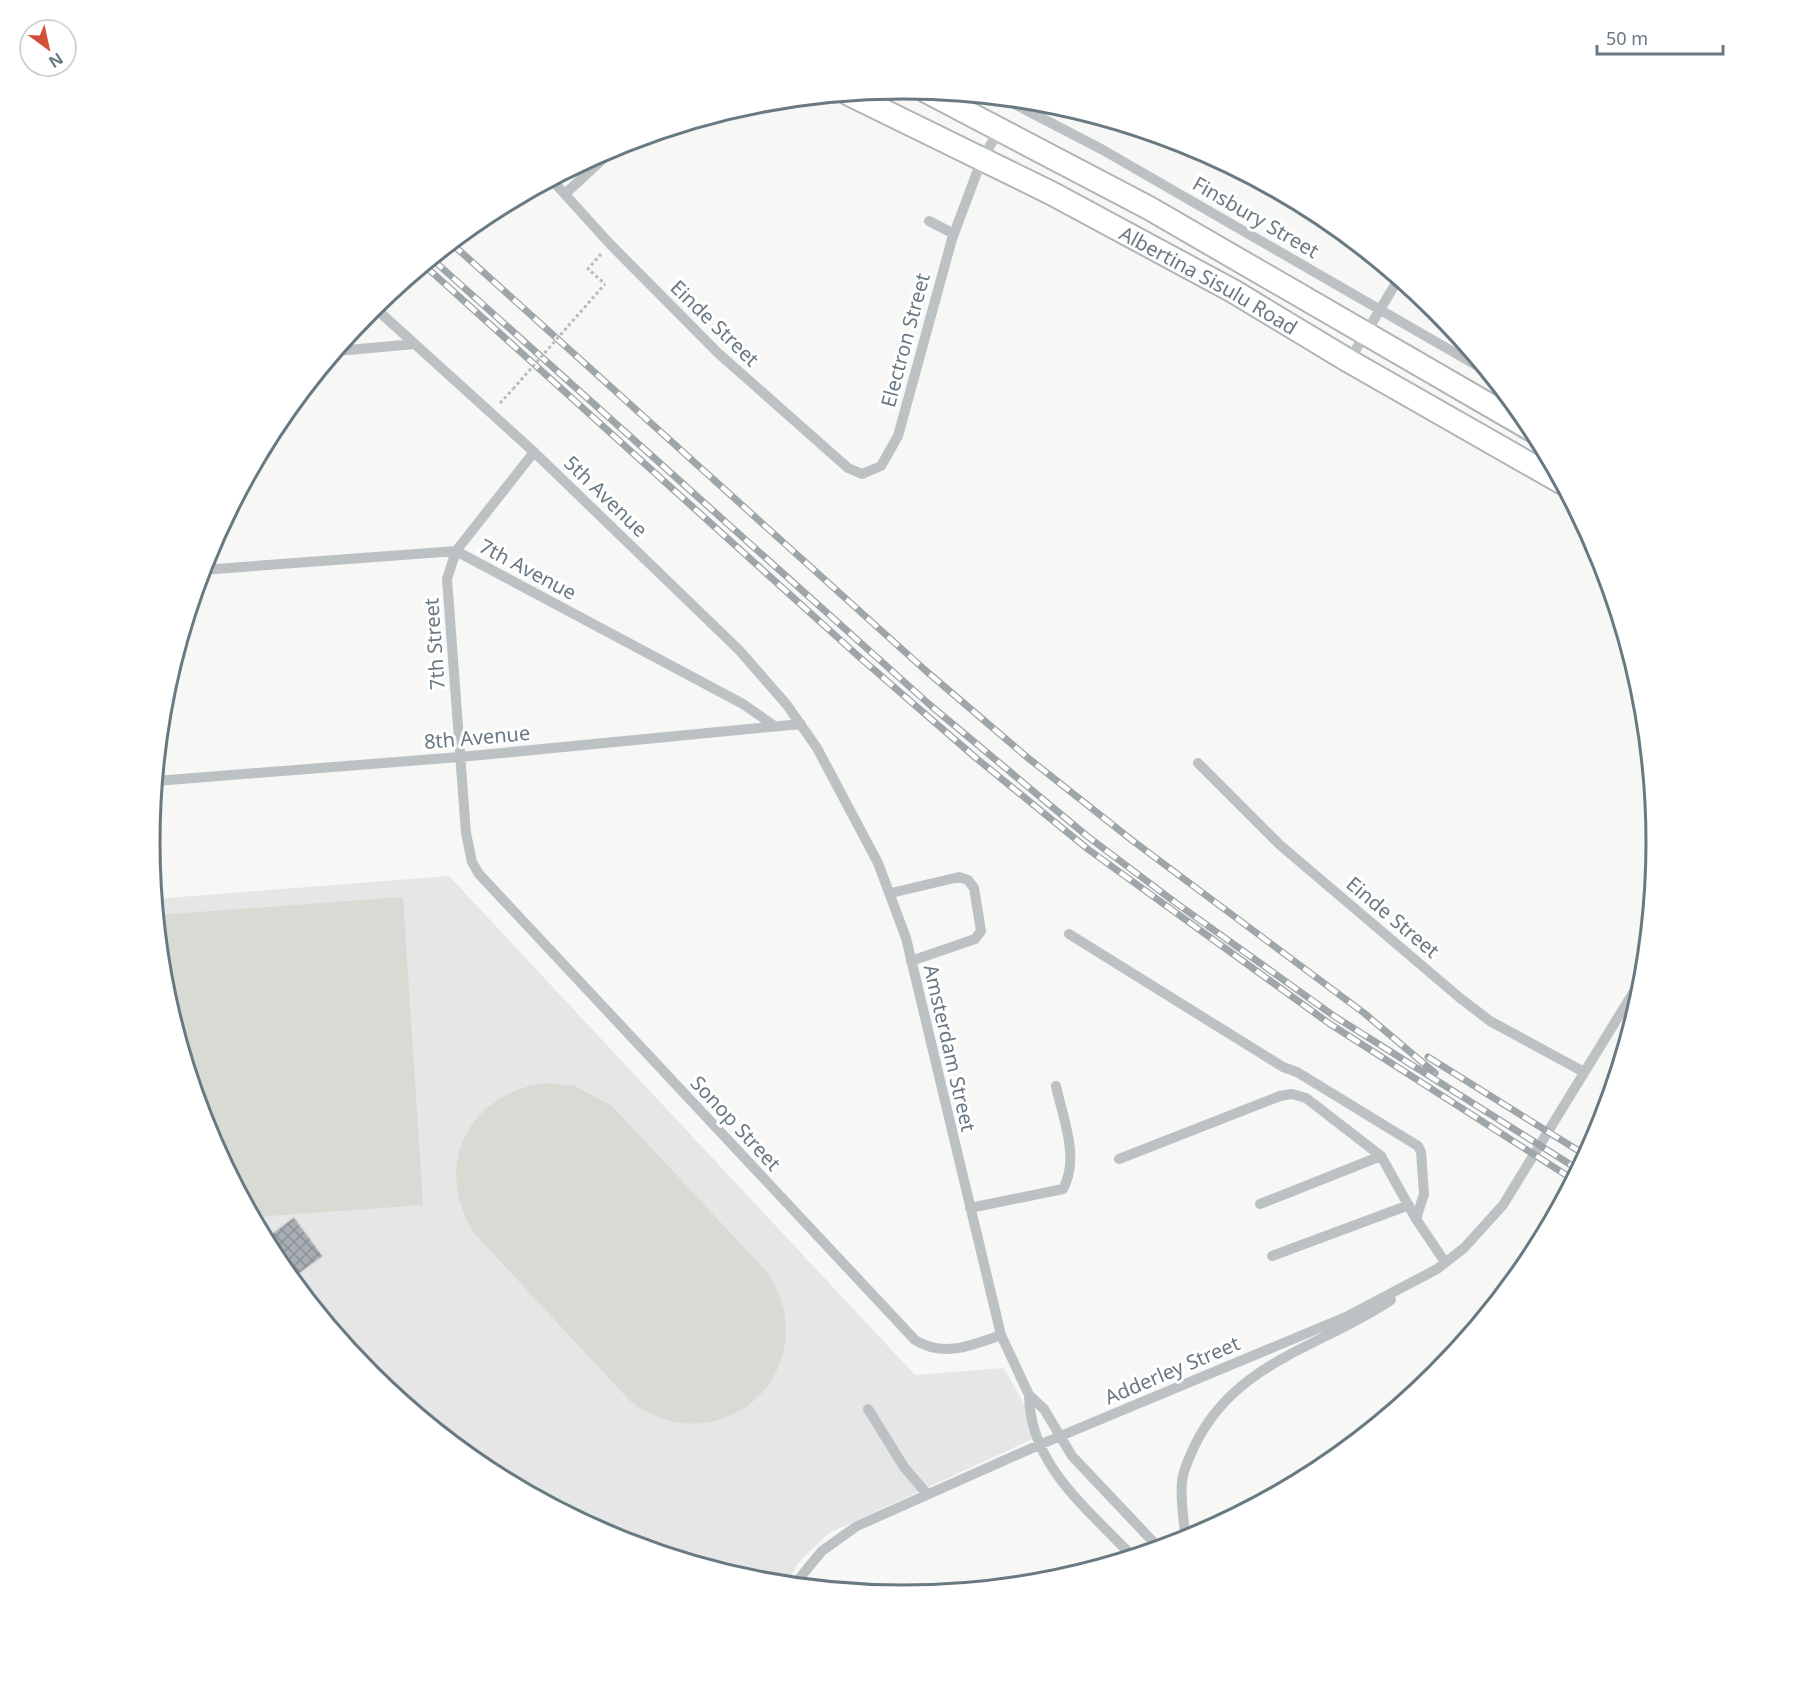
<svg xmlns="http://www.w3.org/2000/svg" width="1807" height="1685" font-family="'Noto Sans',sans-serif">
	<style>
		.built { fill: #e5e6e5 }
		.green { fill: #d7dbd4 }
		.building { fill: url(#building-cross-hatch); stroke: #d9d9d7; stroke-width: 1.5 }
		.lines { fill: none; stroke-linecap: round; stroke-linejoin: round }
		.major-casing { stroke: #b0b6b8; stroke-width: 26 }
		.path { stroke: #b7bbbc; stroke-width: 3; stroke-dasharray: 3 3; stroke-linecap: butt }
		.minor { stroke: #bcc1c4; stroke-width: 10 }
		.major { stroke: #fff; stroke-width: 22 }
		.rail-casing { stroke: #9fa6aa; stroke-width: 7 }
		.rail { stroke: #fff; stroke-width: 4.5; stroke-dasharray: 14; stroke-linecap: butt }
		.path-bridge { stroke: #b7bbbc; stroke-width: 3; stroke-dasharray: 3 3; stroke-linecap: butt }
		.labels { text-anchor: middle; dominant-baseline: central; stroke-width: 6; stroke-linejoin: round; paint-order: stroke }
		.street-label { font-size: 20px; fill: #697982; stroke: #fff }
		.rim { fill: none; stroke: #697982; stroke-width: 3 }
	</style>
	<defs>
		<pattern id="building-cross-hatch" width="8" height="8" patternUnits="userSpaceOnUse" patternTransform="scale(1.5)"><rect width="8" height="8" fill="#a7aeb3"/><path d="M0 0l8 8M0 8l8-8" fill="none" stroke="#8c9297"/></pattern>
	</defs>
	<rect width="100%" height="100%" fill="#f7f7f5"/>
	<path class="built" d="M449,876L915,1375L1004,1368L1041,1435L829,1533L797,1564L788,1585L756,1582L615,1539L484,1469L370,1375L276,1261L207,1131L164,989L155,899Z"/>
	<path class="green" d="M403,897L423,1205L253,1217L207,1131L164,989L157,915Z
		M547,1083L575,1086L612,1106L769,1274C828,1370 721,1468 631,1402L474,1233C432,1166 468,1092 547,1083Z"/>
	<path class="building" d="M294,1217L323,1256L295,1277L284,1262L280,1265L276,1261L266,1238Z
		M358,1353L382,1385L354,1356Z"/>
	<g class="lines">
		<g class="major-casing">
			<g id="major">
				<path d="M926,91L1149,208L1534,431"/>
				<path id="s1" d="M849,94L1053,194L1233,291L1349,361L1561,482"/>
			</g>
		</g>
		<path class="path" d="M601,254L588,269L605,284
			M500,403L513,389"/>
		<path class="minor" d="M1003,98L1103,150L1488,372
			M552,180L610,244L718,353L848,468L862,474L881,466L898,436L952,239L982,159L1000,129
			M566,193L618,145
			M929,221L954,234
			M374,307L534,452L739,650L787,705L817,748L878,863L906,938L1001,1335L1029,1395L1044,1409L1072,1456L1160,1549
			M337,351L415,344
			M1349,361L1399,278
			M534,452L456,551L447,579L466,833L472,862L479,874L915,1340C944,1358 972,1345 1001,1335
			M202,570L456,551L743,704L773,725
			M1198,763L1280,845L1460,998L1490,1021L1584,1072
			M156,781L460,757L801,724
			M891,893L959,877L968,880L974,888L981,931L975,939L911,961
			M1069,934L1283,1067L1297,1072L1418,1146L1421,1152L1424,1194L1416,1219
			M1119,1159L1280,1096L1292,1094L1306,1098L1381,1156L1416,1219L1445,1262
			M1260,1204L1381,1156
			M970,1208L1063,1189C1080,1158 1063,1119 1056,1086
			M1272,1256L1409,1205
			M1029,1395C1030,1466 1088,1509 1133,1557
			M868,1409L904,1467L927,1494
			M1186,1541C1184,1522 1180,1501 1182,1481C1183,1470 1189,1458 1194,1447C1234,1362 1319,1348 1391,1300
			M793,1586L822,1551L857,1526L1039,1445L1348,1316L1437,1269L1464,1248L1503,1205L1644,975"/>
		<use href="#major" class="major"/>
		<g class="rail-casing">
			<path id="rail" d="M451,243L925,670L1028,758L1133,841L1364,1013L1435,1073
				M432,259L930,705L1087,836L1176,903L1334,1016L1579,1170
				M424,265L857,655L976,758L1089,850L1330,1024L1574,1180
				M1428,1057L1587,1156"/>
		</g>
		<use href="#rail" class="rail"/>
		<path class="path-bridge" d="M513,389L605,284"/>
	</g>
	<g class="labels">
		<g class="street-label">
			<text transform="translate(1256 217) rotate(30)">Finsbury Street</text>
			<text stroke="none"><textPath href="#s1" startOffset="405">Albertina Sisulu Road</textPath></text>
			<text transform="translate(715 323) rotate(44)">Einde Street</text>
			<text transform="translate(905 340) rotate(-75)">Electron Street</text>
			<text transform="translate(606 496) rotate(44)">5th Avenue</text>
			<text transform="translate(528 569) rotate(28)">7th Avenue</text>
			<text transform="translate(434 644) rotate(-94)">7th Street</text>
			<text transform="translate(477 737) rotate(-5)">8th Avenue</text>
			<text transform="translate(1393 917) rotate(40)">Einde Street</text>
			<text transform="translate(950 1048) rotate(77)">Amsterdam Street</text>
			<text transform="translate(736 1123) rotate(47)">Sonop Street</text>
			<text transform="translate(1172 1370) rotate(-23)">Adderley Street</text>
		</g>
	</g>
	<path d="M0 0H1807V1685H0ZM160 842a743 743 0 1 1 1486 0a743 743 0 1 1-1486 0Z" fill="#fff" fill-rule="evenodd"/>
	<path class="rim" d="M160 842a743 743 0 1 1 1486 0a743 743 0 1 1-1486 0Z"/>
	<g transform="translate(48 48) rotate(147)"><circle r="28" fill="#ffffff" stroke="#c3c9cd" stroke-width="1.5"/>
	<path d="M0-4.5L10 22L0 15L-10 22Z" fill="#d2503a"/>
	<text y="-9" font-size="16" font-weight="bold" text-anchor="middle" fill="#697982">N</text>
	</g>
	<path d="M1597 45v9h126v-9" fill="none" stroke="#697982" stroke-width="3"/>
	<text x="1606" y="45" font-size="18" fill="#697982" stroke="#ffffff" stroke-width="4.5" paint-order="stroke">50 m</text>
</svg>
